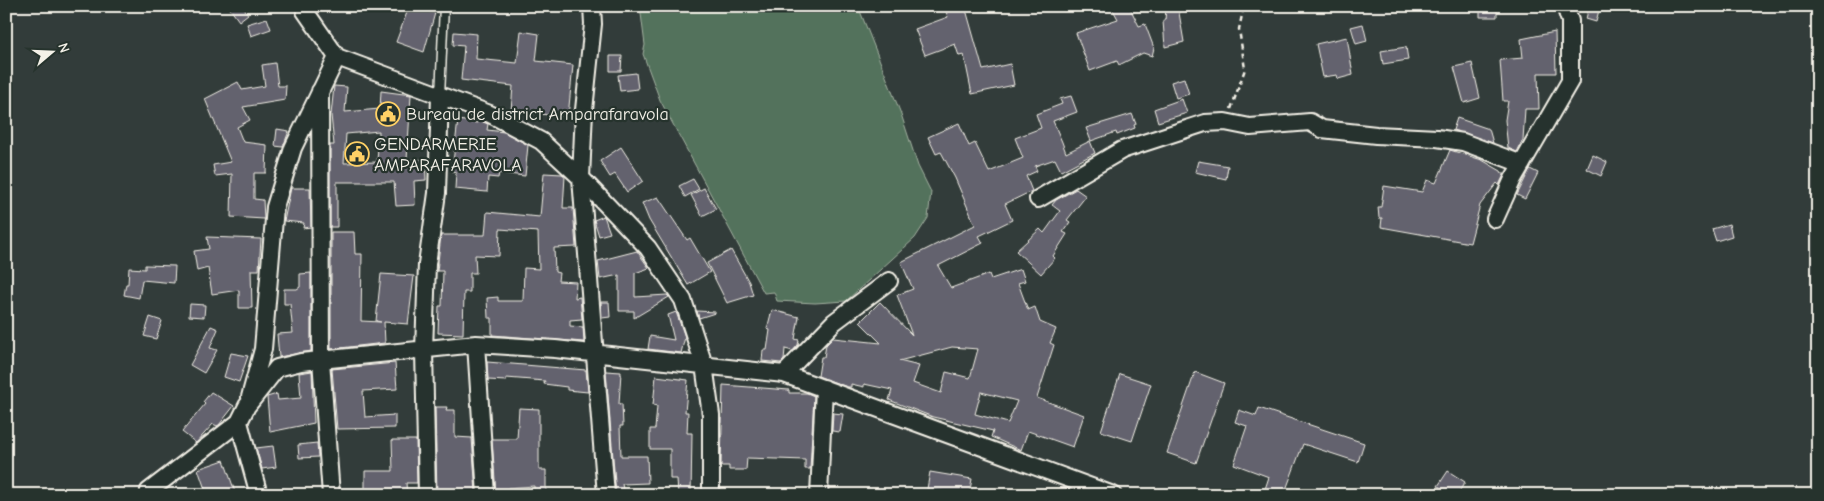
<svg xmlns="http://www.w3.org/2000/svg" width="1824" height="501" font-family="'Comic Neue',sans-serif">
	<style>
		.green { fill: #53725b; stroke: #a4b2a2 }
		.building { fill: #64626e; stroke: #f4f1e8; fill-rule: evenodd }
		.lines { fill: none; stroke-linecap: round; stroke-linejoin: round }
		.lane-casing { stroke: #f4f1e8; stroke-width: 11 }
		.street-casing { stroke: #f4f1e8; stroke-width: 20 }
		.path { stroke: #f4f1e8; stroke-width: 2.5; stroke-dasharray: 5 4; stroke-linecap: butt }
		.lane { stroke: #26332d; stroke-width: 8 }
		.street { stroke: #26332d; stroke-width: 16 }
		.labels { text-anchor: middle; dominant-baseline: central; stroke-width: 4.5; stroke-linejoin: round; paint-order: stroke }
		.poi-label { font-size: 18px; fill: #f4f1e8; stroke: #26332d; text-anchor: start }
	</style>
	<rect width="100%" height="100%" fill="#323c3a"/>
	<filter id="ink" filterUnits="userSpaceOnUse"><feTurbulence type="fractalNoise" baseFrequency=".02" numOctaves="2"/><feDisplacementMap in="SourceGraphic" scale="10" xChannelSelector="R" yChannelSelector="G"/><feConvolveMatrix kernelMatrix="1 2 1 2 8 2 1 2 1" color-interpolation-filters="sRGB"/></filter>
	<g filter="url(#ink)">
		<path class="green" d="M640,6H858L901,114L918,166L931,192L928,218L915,238L846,301L815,303L777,301L774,292L764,293L660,100L643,54L645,45Z"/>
		<path class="building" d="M228,6H242L248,14L239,21Z
			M954,6H965L983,70L1010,64L1014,85L972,94L964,55L959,56L955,44L925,55L915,29L948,17L945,9Z
			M1111,6H1129L1139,26L1145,24L1154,48L1152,56L1143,53L1119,65L1117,61L1090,71L1076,33L1118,19Z
			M1166,6L1178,7L1184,42L1165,47L1163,21H1165Z
			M1480,6H1497V17H1480Z
			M1589,6H1600L1596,22L1586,19Z
			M409,7L435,13L424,52L396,42Z
			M267,18L271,29L251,36L247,24Z
			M1363,24L1367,41L1356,44L1351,27Z
			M521,31L539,34L536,61L573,65L568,117L511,111L513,86L461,80L464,46L453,45L454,32L477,34L476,59L517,63Z
			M1555,32L1556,73H1538L1539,109H1525L1523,140L1517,152L1508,148L1505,120L1508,101H1503L1500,60L1523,58L1521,39Z
			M1347,37L1353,75L1338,79L1337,75L1323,77L1316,44Z
			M1406,47L1408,60L1383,64L1381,51Z
			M610,56H622L621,71H610Z
			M275,63L278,86H286L285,100L243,107L250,120L237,127L243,142L267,145L266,173H254V199L263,200L264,219L231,217L232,174L215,176L213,165L231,162L205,99L238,82L242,90L265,86L262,65Z
			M1472,63L1480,98L1464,103L1454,67Z
			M636,73L638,89L620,91L618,75Z
			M1184,78L1189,94L1176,98L1171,82Z
			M334,86L347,87L345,112L380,109L381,91L411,95L407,160L425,159L426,180L414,181L415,205L396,206L394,182H337V227H330V145H334L331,115ZM379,131L377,162L344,163L346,134Z
			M1071,96L1077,112L1053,121L1062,142L1066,153L1090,141L1095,153L1061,171L1055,159L1035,166L1037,171L1026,176L1032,191L1005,204L1012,220L979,236L983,243L938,266L951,288L989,274L991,279L1021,269L1025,281L1018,283L1028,310L1035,307L1040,322L1056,329L1050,343L1054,345L1037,398L1084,415L1073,447L1028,431L1021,450L991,437L993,431L933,417L889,400L892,390L864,384V387L851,384V387H847L818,376L821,357H824L826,345L833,338L881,343L860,322L880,302L912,335L897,295L913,289L901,262L975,225L955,178L941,152L936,154L928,137L959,123L969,146L975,143L989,172L1023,158L1015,138L1041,128L1036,114L1062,104L1060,99ZM952,347L978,349L970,378L946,372L941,393L913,383L919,366L899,361ZM981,392L1017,401L1008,423L975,414Z
			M1182,99L1187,113L1158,122L1154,109Z
			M1132,114L1136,124L1134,125L1135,128L1117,135L1116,132L1091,141L1086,128Z
			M1457,118L1489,129L1493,143L1453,130Z
			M458,120L477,123L478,120L488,124L487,130L504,132L528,145L525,176L499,173L498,178L488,177L487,192L455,189L456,172L452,171Z
			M277,129L289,131L283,147L275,146Z
			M621,147L643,181L627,192L615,174L610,177L600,161Z
			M1450,150L1482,160L1501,171L1502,173H1505L1499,185L1497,183L1480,205L1470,243L1381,227L1382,218H1379L1378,207H1381L1384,186L1422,192L1427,180L1436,183Z
			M1593,155L1607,162L1601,176L1587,169Z
			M1198,161L1228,166L1226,179L1195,172Z
			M1530,169L1538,173L1525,199L1517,195Z
			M544,173L562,174L565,176L563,208H573L576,247L554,248L555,272L559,273L558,281L576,282L575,298L580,297L582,319L570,320V326L583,327L584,342L492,335V318H488L487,298L498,297V301H523L524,268L539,269L538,232L500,229L499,256L475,255L476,273H470V292H464L463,334L438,333L439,306H442L443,271H437L441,235H485L487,212L540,217Z
			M693,179L699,189L685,197L679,186Z
			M291,188H310L311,227L303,228L304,223L284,221Z
			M704,188L716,209L702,216L691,195Z
			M1076,189L1086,196L1067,220L1070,222L1063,232L1067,234L1053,256L1055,258L1041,274L1016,251L1040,229L1044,233L1060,211L1052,205L1056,200Z
			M658,197L687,240L690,238L710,272L688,285L649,220L642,203Z
			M604,216L610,233L599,236L594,220Z
			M1729,224L1732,236L1716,241L1712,229Z
			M331,232H354L355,254H362L361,321L381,322L376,321L381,274L414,276L408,324L384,322L385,343L331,349Z
			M207,237L261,239L259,270H251L252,308H239V290L212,294L208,268L197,271L194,251L209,249Z
			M731,250L749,282L753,295L727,303L707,263Z
			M637,251L649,268L635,273V297L667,295L669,297L634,318V311H619V275L600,279L598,261Z
			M145,265L175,266L174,283L142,280L139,298L124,295L126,284H128L129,268L145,269Z
			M311,273V351L279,357L277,334L293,333L290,304H284V289H297L300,287V274Z
			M601,302H609L610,317L602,318Z
			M190,304L205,305L204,317L189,316Z
			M772,310L799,317L795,339L799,340L798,345L793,351L785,349L784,360L781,363L762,361L763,350H767L770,330L767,329Z
			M697,311L715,312V313L699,318Z
			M676,312L685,337L681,353L648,349L650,336L674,340L668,315Z
			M150,317L162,321L156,339L144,336Z
			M211,326L218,329L210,348L217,350L204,373L190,365Z
			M231,353L248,356L239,382L224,377Z
			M487,362L586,370L588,392L567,390V387L544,384L545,381L506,378V381L488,380Z
			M395,363L397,389L363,391L365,417L395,415V428L337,429L332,369Z
			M312,371L314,423L270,432L267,397L277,394L278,400L301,398L299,373Z
			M606,371L621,372L619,404H622L623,426H620L621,456H647L648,483L622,484L624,495H616Z
			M1195,372L1224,383L1196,463L1167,453Z
			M1120,374L1151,384L1132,441L1101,431Z
			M656,376L688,380L685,412H688L687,433H692L691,495H678L677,479H670V449H650V429H655L657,406L653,405Z
			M723,385L789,390V393H807L814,396L810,469H805V460L747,458L746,470H729V466H721Z
			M211,392L234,406L219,425L217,426L213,424L196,443L182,432L205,404L203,402Z
			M435,407H447L446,410H455V437L472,438L476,493L437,495Z
			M519,408L539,409V470H546V495H534V486L508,488V494H496L492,439H517Z
			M1259,408L1364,443L1358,462L1303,444L1284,495H1263L1269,477L1234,464L1247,426L1235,422L1239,410L1256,416Z
			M833,413L843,414L840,432L832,431Z
			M392,440H416L417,483H406L407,495H365V471H393Z
			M317,443L318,457L299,458L298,445Z
			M273,446L276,467L262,469L256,448Z
			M224,460L236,495H207L198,469Z
			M1448,471L1465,482L1457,495H1452L1438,486Z
			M930,472L972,479L969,495L927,489Z"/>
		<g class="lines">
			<g class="lane-casing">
				<path id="lane" d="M440,96L444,6"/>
			</g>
			<g class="street-casing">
				<path id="street" d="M304,6L305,11L337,57L490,114L541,141L581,178L648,248L683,300L704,365L711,415V495
					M592,6L593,24L584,110L581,178L606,495
					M320,91L321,360L331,495
					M1038,199L1122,150L1205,123L1225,122L1250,127L1310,122L1322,129L1376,135L1437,138L1463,142L1522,164
					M1495,219L1513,179L1570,81V21L1565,6
					M476,344L486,495
					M784,374L834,322L889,281
					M250,397L263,349L275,207L293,148L337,57
					M239,422L259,495
					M150,495L149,491L239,422L247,406L277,368L301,362L476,344L555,349L784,374L1113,495
					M427,495L424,350L427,264L437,193L440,96
					M819,495L824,388"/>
			</g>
			<path class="path" d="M1231,109L1245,69L1239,29L1244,6"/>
			<use href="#lane" class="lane"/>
			<use href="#street" class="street"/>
		</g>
	</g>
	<defs>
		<g id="civic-ring" transform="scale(1.25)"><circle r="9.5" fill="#26332d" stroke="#ffd166" stroke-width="1.5"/><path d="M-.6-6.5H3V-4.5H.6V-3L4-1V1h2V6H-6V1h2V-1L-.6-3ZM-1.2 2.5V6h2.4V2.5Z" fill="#ffd166"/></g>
	</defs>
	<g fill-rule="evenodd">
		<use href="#civic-ring" x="388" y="114"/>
		<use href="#civic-ring" x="357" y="154"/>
	</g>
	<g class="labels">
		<g class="poi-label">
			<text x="406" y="114">Bureau de district Amparafaravola</text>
			<text x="374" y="144">GENDARMERIE<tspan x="374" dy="21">AMPARAFARAVOLA</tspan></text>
		</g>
	</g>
	<rect width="1824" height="501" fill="none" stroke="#26332d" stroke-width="25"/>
	<rect x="12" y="12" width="1799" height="476" fill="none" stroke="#f4f1e8" stroke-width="2" filter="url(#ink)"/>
	<g transform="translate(52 52) rotate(71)" stroke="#26332d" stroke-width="4" paint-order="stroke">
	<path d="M0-4L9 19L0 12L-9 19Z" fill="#f4f1e8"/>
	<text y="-8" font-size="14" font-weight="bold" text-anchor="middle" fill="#f4f1e8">N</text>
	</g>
</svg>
